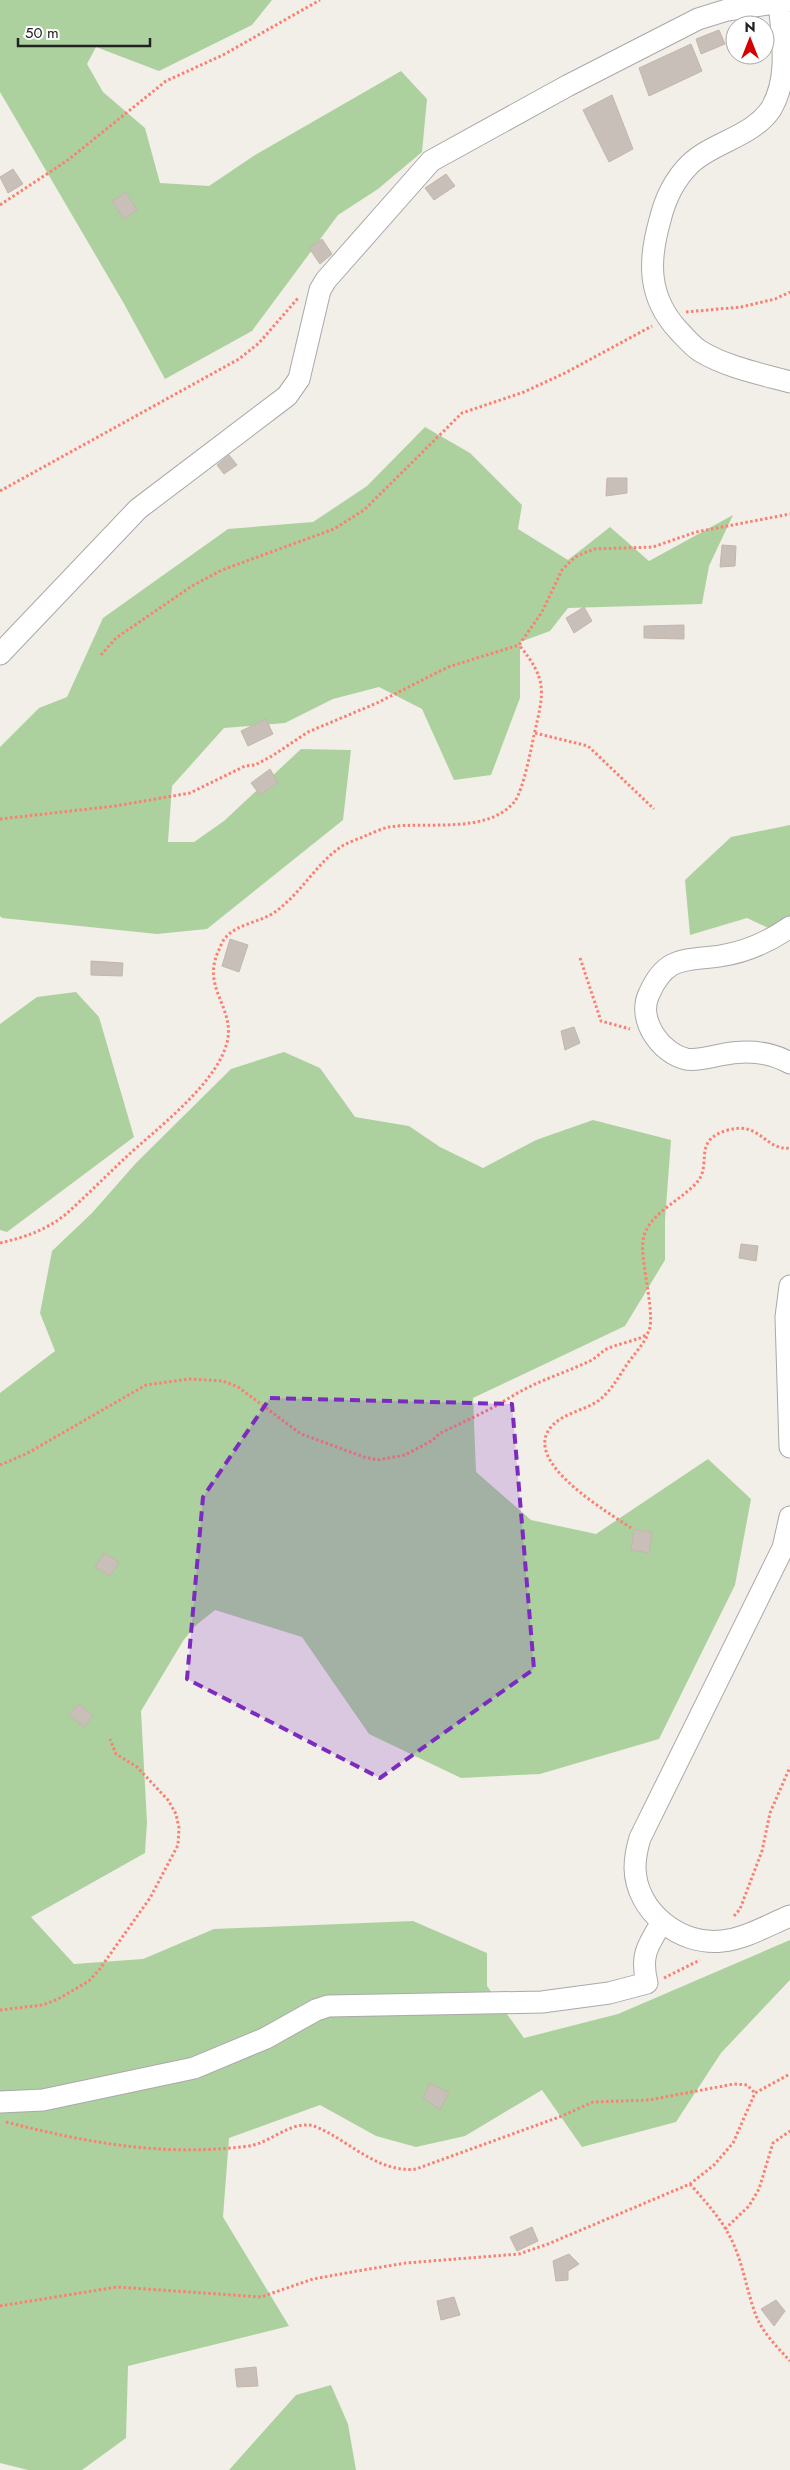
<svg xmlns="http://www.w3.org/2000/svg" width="790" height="2470" font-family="Jost,sans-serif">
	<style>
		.forest { fill: #add19e }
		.building { fill: #c7bfb8; stroke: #c4b6ab }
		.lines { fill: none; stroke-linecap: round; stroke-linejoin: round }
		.minor-casing { stroke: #a9a9a9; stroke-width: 23 }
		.path { stroke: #fa8072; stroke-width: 3; stroke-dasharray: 2.5 2.5; stroke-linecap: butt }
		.minor { stroke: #fff; stroke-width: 21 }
		.marked { fill: #7b2cbf; fill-opacity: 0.2; stroke: #7b2cbf; stroke-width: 4; stroke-dasharray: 10 6; stroke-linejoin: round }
	</style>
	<rect width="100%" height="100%" fill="#f2efe9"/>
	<path class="forest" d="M0,0H272L252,25L159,71L96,47L87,64L103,92L145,128L160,183L209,186L255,155L401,71L427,99L422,152L378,189L338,215L252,331L165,379L123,302L0,92Z
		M425,427L470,453L522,505L518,529L568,560L610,527L649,561L733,515L709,566L702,604L568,608L550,631L520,642V698L491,775L454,780L422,709L379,687L333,699L285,723L224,728L172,786L168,842H194L224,821L301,749L351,750L343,820L207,929L157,934L2,918L0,916V747L39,708L67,697L103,618L228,529L313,522L367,486Z
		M790,825V938L747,918L690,935L685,880L731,837Z
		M76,992L99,1017L134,1137L7,1232L0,1230V1024L37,997Z
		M284,1052L320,1068L355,1117L409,1126L440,1147L483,1168L536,1140L593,1120L671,1140L665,1220V1260L625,1326L473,1398L476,1472L531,1520L596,1534L708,1459L751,1499L735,1585L659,1739L540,1774L461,1778L369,1734L302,1637L215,1610L195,1626L183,1641L141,1711L147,1822L145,1853L31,1917L74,1964L143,1959L214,1929L413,1921L487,1953V1986L524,2038L618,2014L790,1940V1980L721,2053L676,2122L582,2147L542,2090L465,2136L416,2147L376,2136L320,2105L229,2138L223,2217L289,2326L128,2366L126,2438L82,2470H28L0,2463V1393L55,1351L40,1313L52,1251L92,1213L136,1163L231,1069Z
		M331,2385L348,2424L356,2470H229L296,2395Z"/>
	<path class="building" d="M719,30L725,44L701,54L696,39Z
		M691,44L702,71L649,96L639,68Z
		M612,95L633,149L609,162L583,110Z
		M13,169L23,184L8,193L0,177Z
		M446,174L455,186L434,200L425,188Z
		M126,192L137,210L124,219L112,201Z
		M322,239L332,254L320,264L309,248Z
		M229,455L237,465L224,474L217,465Z
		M607,478H627V493L606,496Z
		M722,545L736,546L735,566L720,567Z
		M584,607L592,621L574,633L566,618Z
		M684,625V639L644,638V626Z
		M266,719L273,734L248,746L241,731Z
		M270,769L278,783L260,795L251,783Z
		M230,939L248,945L239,972L222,966Z
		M91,961L123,963L122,976L91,975Z
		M574,1027L580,1043L565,1050L561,1031Z
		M741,1244L758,1246L756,1261L739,1258Z
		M634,1529L652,1532L649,1553L631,1550Z
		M104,1553L119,1562L110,1576L95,1567Z
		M79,1704L93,1716L84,1727L69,1715Z
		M430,2083L449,2093L440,2110L423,2098Z
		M532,2227L538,2241L517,2251L510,2237Z
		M569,2254L579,2264L568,2271V2280L556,2281L553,2261Z
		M454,2297L460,2315L441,2320L437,2301Z
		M776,2300L785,2311L774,2326L761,2309Z
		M256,2367L258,2386L237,2387L235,2369Z"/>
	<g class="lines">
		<g class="minor-casing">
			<path id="minor" d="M779,2C782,37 790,77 771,109C752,137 713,142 690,164C674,180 665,199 660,220C648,262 648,297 678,330C685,337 692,346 700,351C726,367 761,374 790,382
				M0,654L138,509L287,396L299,379L320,290L326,280L431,161L567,86L698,19L727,10L790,1
				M790,927C770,941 745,952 720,956C685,961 666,955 649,994C637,1019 660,1053 686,1059C696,1061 710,1057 720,1055C744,1050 769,1051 790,1063
				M790,1286L786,1317L790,1447
				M790,1517L783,1548L640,1838C637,1848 635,1858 635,1868C636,1912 681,1946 722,1941C745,1939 768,1925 790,1916
				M0,2102L43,2100L194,2068L266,2038L316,2010L328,2006L542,2002L609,1993L647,1983C640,1955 648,1945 662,1922"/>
		</g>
		<path class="path" d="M0,205L68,160L166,81L223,55L320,0
			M686,312L741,307L775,299L790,292
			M0,491L239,359L259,343L299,297
			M101,655L116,638L192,586L222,570L334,529L364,510L462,413L524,392L565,373L652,326
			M535,733L588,746L654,809
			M0,819L115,806L190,793L245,766L255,765L272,756L308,732L377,703L448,667L519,645L542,612L562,570L575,557L594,549L653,547L696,532L790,514
			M580,958L601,1021L630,1029
			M0,1243C25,1237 44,1231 65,1215C85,1197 104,1178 124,1159C155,1130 213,1087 226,1046C238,1009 201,990 218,952C220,948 222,941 226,937C237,924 261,922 275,912C300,894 315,866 338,849C345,843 356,840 365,836C372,833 381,829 389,827C426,821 488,835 515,801C523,790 531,750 534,735C544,692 548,680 519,645
			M0,1465L26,1454L146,1385L189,1379L223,1381L238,1387L301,1434L364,1457L377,1460L405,1455L433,1440L440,1433C456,1426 472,1418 488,1410C502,1403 516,1393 531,1386C550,1377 571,1370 590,1361C596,1358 600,1353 605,1350C615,1344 641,1340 647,1334C658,1322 640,1263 643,1241C646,1214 683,1200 698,1181C712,1163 692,1140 728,1130C761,1121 765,1151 790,1148
			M631,1528C608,1512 521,1462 551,1427C563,1413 583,1411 598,1401C610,1392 616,1381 624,1369C632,1356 642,1347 648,1334
			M734,1916L740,1909L762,1851L770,1813L790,1767
			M664,1978L700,1960
			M0,2010L43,2005L58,1999L89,1981L99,1970L150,1898L178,1845L179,1828L176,1814L168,1800L137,1767L116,1754L110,1739
			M6,2122C88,2143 164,2157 249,2146C269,2143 286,2125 306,2125C313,2124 320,2129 327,2132C355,2147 382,2173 416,2169L562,2116L593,2102L649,2100L734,2084L747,2085L755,2093
			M690,2184C704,2200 718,2215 728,2233C743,2259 746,2291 757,2318C764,2334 778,2348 790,2361
			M725,2229L749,2206L759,2189L773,2143L790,2131
			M0,2306L117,2287L261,2297L313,2279L363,2270L406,2263L519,2254L548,2244L690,2184L714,2165L733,2143L755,2093L790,2074"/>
		<use href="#minor" class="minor"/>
	</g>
	<path class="marked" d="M270,1398L512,1404L534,1669L380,1778L187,1679L203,1497Z"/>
	<g transform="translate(750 40)"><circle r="24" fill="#ffffff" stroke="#a7a7a7"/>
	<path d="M0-4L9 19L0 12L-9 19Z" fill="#d40000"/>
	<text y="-8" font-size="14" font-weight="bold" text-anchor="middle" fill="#222222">N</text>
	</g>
	<path d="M18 38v8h132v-8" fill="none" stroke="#222222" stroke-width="2.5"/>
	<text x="25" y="38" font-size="15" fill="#222222" stroke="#ffffff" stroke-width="4" paint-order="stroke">50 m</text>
</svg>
